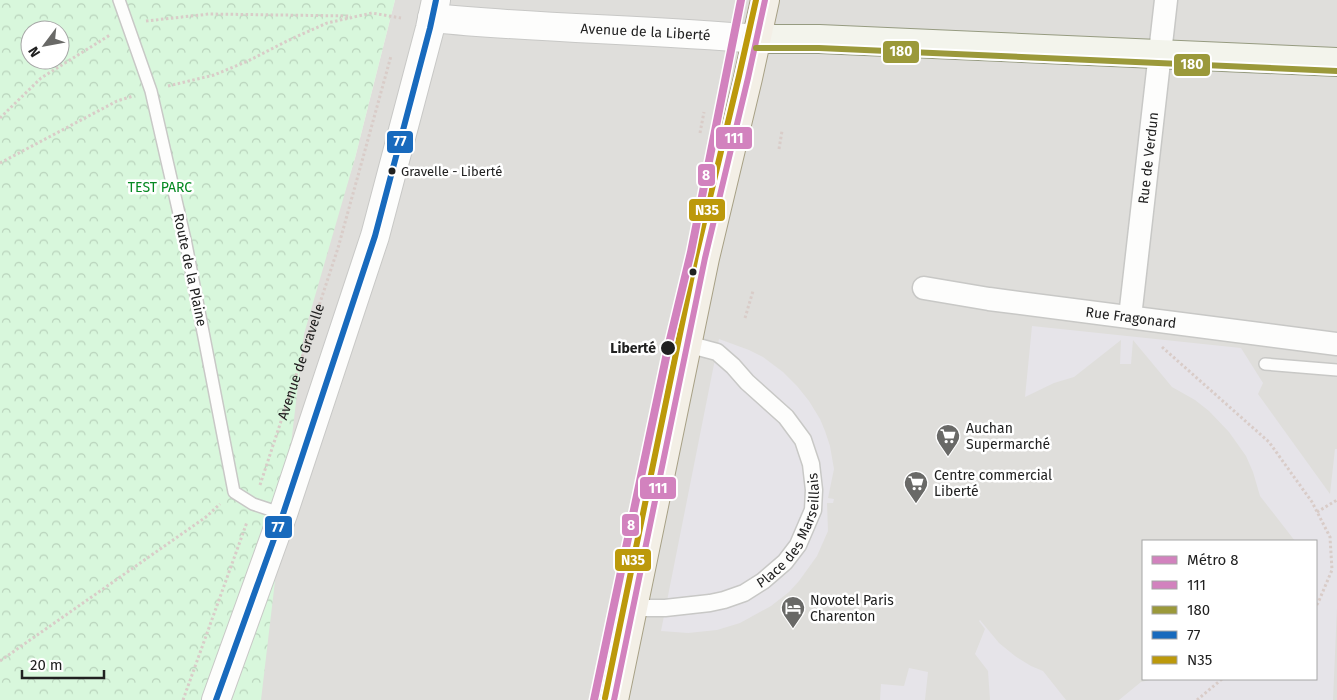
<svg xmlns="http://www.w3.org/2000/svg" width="1337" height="700" font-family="'Fira Sans',sans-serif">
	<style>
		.residential { fill: #dfdedb; fill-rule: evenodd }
		.park { fill: url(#park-crowns); fill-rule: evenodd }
		.plaza { fill: #e6e4e9 }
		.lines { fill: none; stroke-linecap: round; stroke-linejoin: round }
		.service-casing { stroke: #c8c8c6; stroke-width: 14 }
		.pedestrian-casing { stroke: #c8c8c6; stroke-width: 19 }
		.minor-casing { stroke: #c8c8c6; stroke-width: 25 }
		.tertiary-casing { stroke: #c8c8c6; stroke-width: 30 }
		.secondary-casing { stroke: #969b80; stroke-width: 30 }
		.primary-casing { stroke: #a7a085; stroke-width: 30 }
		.path { stroke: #d9ccc8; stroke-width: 3; stroke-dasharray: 2.5 2.5; stroke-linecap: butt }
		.service { stroke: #fdfdfc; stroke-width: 11 }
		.pedestrian { stroke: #fdfdfc; stroke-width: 16 }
		.minor { stroke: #fdfdfc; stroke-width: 22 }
		.tertiary { stroke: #fdfdfc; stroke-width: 28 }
		.secondary { stroke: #f3f4ec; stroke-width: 28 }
		.primary { stroke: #f3efe6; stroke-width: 28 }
		.bus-1-casing { stroke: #fff; stroke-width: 10 }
		.bus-2-casing { stroke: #fff; stroke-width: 10 }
		.bus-3-casing { stroke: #fff; stroke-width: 10 }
		.bus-4-casing { stroke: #fff; stroke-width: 10 }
		.bus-1 { stroke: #d282be; stroke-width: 6 }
		.bus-2 { stroke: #9b993a; stroke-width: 6 }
		.bus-3 { stroke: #186abd; stroke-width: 6 }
		.bus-4 { stroke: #bc990b; stroke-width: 6 }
		.metro-1-casing { stroke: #fff; stroke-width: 11 }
		.metro-1 { stroke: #d282be; stroke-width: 8 }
		.bus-dot { fill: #212121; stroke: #fff; stroke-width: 2 }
		.labels { text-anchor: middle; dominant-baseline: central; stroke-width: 5; stroke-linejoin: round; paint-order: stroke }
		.bus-label { font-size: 13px; fill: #212121; stroke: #fff; text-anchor: start }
		.street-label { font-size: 14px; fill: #212121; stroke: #fff }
		.park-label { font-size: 14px; fill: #068922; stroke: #fff }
		.stop-label { font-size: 14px; font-weight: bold; fill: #212121; stroke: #fff; text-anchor: end }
		.poi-label { font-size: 14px; fill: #212121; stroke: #fff; text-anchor: start }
		.line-badge { stroke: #fff; stroke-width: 2 }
		.badge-label { font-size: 14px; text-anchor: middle; font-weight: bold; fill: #fff }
	</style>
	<defs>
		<pattern id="park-crowns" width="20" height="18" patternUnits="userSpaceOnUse" patternTransform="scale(1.25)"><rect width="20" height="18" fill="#d8f7dc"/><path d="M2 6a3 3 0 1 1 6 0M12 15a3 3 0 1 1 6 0" fill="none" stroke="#b9d3bc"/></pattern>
	</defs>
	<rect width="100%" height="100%" fill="#f0efea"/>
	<path class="residential" d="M395,0H1337V700H187L355,158ZM1143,541H1316V679H1143Z"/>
	<path class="park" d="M0,0H395L355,158L304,334L261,700H0ZM30,30H60V60H30Z"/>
	<path class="plaza" d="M1032,326L1241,348L1263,383L1258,394L1330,494L1335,449H1337V608L1333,700H1119L1141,682L1154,679H1316V541H1295L1260,496L1253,472L1246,456L1229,432L1209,411L1195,400L1172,387L1133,340L1131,364H1120L1121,340L1074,377L1054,383L1025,397Z
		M719,339L749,350L763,357L783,372L797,386L809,401L820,419L825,431L830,446L834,469L828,498L834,499L833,503H827L828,531L817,556L799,581L789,592L771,606L740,623L717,630L688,633L661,631Z
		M980,620L999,643L1015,656L1031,666L1043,671L1066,700H990L988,671L975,654L985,629L979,621Z
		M909,668L928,672L925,700H880L881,684L904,686Z"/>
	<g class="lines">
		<g class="service-casing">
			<path id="service" d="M119,0L151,91L186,244L234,492L253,504L283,514
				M1265,364L1337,370"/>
		</g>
		<g class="pedestrian-casing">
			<g id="pedestrian">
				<path id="s2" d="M633,608H665L710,603L724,600L744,593L763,581L785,562L798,545L813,510L814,490L811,464L803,440L786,417L747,382L733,366L717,352L687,344"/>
			</g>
		</g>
		<g class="minor-casing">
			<g id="minor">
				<path id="s3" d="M924,288L989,299L1337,344"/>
				<path id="s4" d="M1130,317L1166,0"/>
			</g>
		</g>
		<g class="tertiary-casing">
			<g id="tertiary">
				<path id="s5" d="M432,18C540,29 648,29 756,39"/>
				<path d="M216,700L283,514L375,236L430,28L436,0"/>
			</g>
		</g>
		<g class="secondary-casing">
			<path id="secondary" d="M756,39H819L1337,62"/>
		</g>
		<g class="primary-casing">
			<path id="primary" d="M614,700L705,258L748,78L765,0"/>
		</g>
		<g class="path">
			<path d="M146,21L209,14L351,16"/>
			<path d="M168,86L214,75L248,61L289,40L327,23L372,13L401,18"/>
			<path d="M0,118L41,78L110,35"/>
			<path d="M700,133L704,112"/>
			<path d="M779,149L782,131"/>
			<path d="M0,163L117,101L133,96"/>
			<path d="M745,318L753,291"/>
			<path d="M1162,347L1269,442L1312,502L1330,537L1332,570L1318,603L1316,606"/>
			<path id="s1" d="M260,485L338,248L391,56"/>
			<path d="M1317,512L1337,500"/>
			<path d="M0,661L206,517L220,504"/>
			<path d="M183,700L247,522"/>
			<path d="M1197,700L1222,679"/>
		</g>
		<use href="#service" class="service"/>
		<use href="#pedestrian" class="pedestrian"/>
		<use href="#minor" class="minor"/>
		<use href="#tertiary" class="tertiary"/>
		<use href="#secondary" class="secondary"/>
		<use href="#primary" class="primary"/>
		<g class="bus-1-casing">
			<path id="bus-1" d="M614,700L705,258L748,78L765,0"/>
		</g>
		<g class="bus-2-casing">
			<path id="bus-2" d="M756,48H819L1337,71"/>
		</g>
		<g class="bus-3-casing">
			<path id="bus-3" d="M216,700L283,514L375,236L430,28L436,0"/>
		</g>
		<g class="bus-4-casing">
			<path id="bus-4" d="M605,698L696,256L739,76L756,0"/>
		</g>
		<use href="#bus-1" class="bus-1"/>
		<use href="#bus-2" class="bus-2"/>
		<use href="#bus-3" class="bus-3"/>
		<use href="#bus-4" class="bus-4"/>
		<g class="metro-1-casing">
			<path id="metro-1" d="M594,700L668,348L691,252L741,0"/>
		</g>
		<use href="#metro-1" class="metro-1"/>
	</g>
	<defs>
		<g id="supermarket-pin" transform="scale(1.25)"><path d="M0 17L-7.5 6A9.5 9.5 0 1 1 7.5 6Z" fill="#696967" stroke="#fff"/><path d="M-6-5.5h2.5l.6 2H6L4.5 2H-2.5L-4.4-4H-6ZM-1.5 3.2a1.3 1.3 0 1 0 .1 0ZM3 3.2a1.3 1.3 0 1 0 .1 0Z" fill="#fff"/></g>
		<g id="hotel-pin" transform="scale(1.25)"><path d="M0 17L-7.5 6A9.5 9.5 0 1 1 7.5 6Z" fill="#696967" stroke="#fff"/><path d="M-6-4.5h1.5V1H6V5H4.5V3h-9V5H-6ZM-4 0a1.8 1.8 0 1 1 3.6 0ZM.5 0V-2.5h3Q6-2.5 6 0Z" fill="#fff"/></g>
	</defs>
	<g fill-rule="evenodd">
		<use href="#supermarket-pin" x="948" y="436"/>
		<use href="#supermarket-pin" x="916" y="483"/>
		<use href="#hotel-pin" x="793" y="608"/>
	</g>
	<g class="bus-dot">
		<circle cx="392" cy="171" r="4.5"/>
		<circle cx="693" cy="272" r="4.5"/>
		<circle cx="668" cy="348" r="8"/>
	</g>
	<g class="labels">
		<g class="bus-label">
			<text x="401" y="171">Gravelle - Liberté</text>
		</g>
		<g class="street-label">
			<text stroke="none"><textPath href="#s5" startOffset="214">Avenue de la Liberté</textPath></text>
			<text stroke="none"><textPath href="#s4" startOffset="160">Rue de Verdun</textPath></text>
			<text transform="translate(190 270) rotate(78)">Route de la Plaine</text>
			<text stroke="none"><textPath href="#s3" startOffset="209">Rue Fragonard</textPath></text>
			<text stroke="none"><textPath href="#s1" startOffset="130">Avenue de Gravelle</textPath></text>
			<text stroke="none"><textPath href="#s2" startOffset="195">Place des Marseillais</textPath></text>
		</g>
		<g class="park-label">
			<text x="160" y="187">TEST PARC</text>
		</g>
		<g class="stop-label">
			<text x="656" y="348">Liberté</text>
		</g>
		<g class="poi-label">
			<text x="966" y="428">Auchan<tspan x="966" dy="16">Supermarché</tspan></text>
			<text x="934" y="475">Centre commercial<tspan x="934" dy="16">Liberté</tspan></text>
			<text x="810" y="600">Novotel Paris<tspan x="810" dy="16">Charenton</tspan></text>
		</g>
	</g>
	<g class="line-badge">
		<rect x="882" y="40" width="38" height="24" rx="5" fill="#9b993a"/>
		<rect x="1173" y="53" width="38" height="24" rx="5" fill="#9b993a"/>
		<rect x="715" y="126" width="38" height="24" rx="5" fill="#d282be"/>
		<rect x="386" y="130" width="28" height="24" rx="5" fill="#186abd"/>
		<rect x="697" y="163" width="19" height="24" rx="5" fill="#d282be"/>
		<rect x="688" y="198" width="38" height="24" rx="5" fill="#bc990b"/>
		<rect x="639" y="476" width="38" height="24" rx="5" fill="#d282be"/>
		<rect x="621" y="513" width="19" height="24" rx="5" fill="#d282be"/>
		<rect x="264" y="515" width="29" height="24" rx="5" fill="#186abd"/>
		<rect x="614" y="548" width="38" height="24" rx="5" fill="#bc990b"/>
	</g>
	<g class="badge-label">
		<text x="901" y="56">180</text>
		<text x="1192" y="69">180</text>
		<text x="734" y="143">111</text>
		<text x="400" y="146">77</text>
		<text x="706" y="180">8</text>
		<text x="707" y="215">N35</text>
		<text x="658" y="493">111</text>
		<text x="631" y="530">8</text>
		<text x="278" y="532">77</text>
		<text x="633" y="565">N35</text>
	</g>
	<rect x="1142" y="540" width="175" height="140" fill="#ffffff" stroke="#a6a6a6"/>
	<rect x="1152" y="556" width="25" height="8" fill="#d282be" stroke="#a6a6a6"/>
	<text x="1187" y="565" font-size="15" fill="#212121">Métro 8</text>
	<rect x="1152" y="581" width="25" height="8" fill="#d282be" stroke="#a6a6a6"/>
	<text x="1187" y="590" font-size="15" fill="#212121">111</text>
	<rect x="1152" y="606" width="25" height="8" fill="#9b993a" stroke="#a6a6a6"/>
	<text x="1187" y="615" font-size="15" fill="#212121">180</text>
	<rect x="1152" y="631" width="25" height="8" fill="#186abd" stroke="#a6a6a6"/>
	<text x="1187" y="640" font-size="15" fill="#212121">77</text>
	<rect x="1152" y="656" width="25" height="8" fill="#bc990b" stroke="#a6a6a6"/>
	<text x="1187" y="665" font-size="15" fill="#212121">N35</text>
	<g transform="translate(45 45) rotate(238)"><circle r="24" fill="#ffffff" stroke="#a6a6a6"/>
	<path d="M0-4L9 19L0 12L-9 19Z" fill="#696967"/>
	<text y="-8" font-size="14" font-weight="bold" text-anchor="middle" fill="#212121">N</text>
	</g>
	<path d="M22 670v8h82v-8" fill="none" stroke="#212121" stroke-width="2.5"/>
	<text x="30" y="670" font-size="15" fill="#212121" stroke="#ffffff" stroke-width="4" paint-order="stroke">20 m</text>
</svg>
